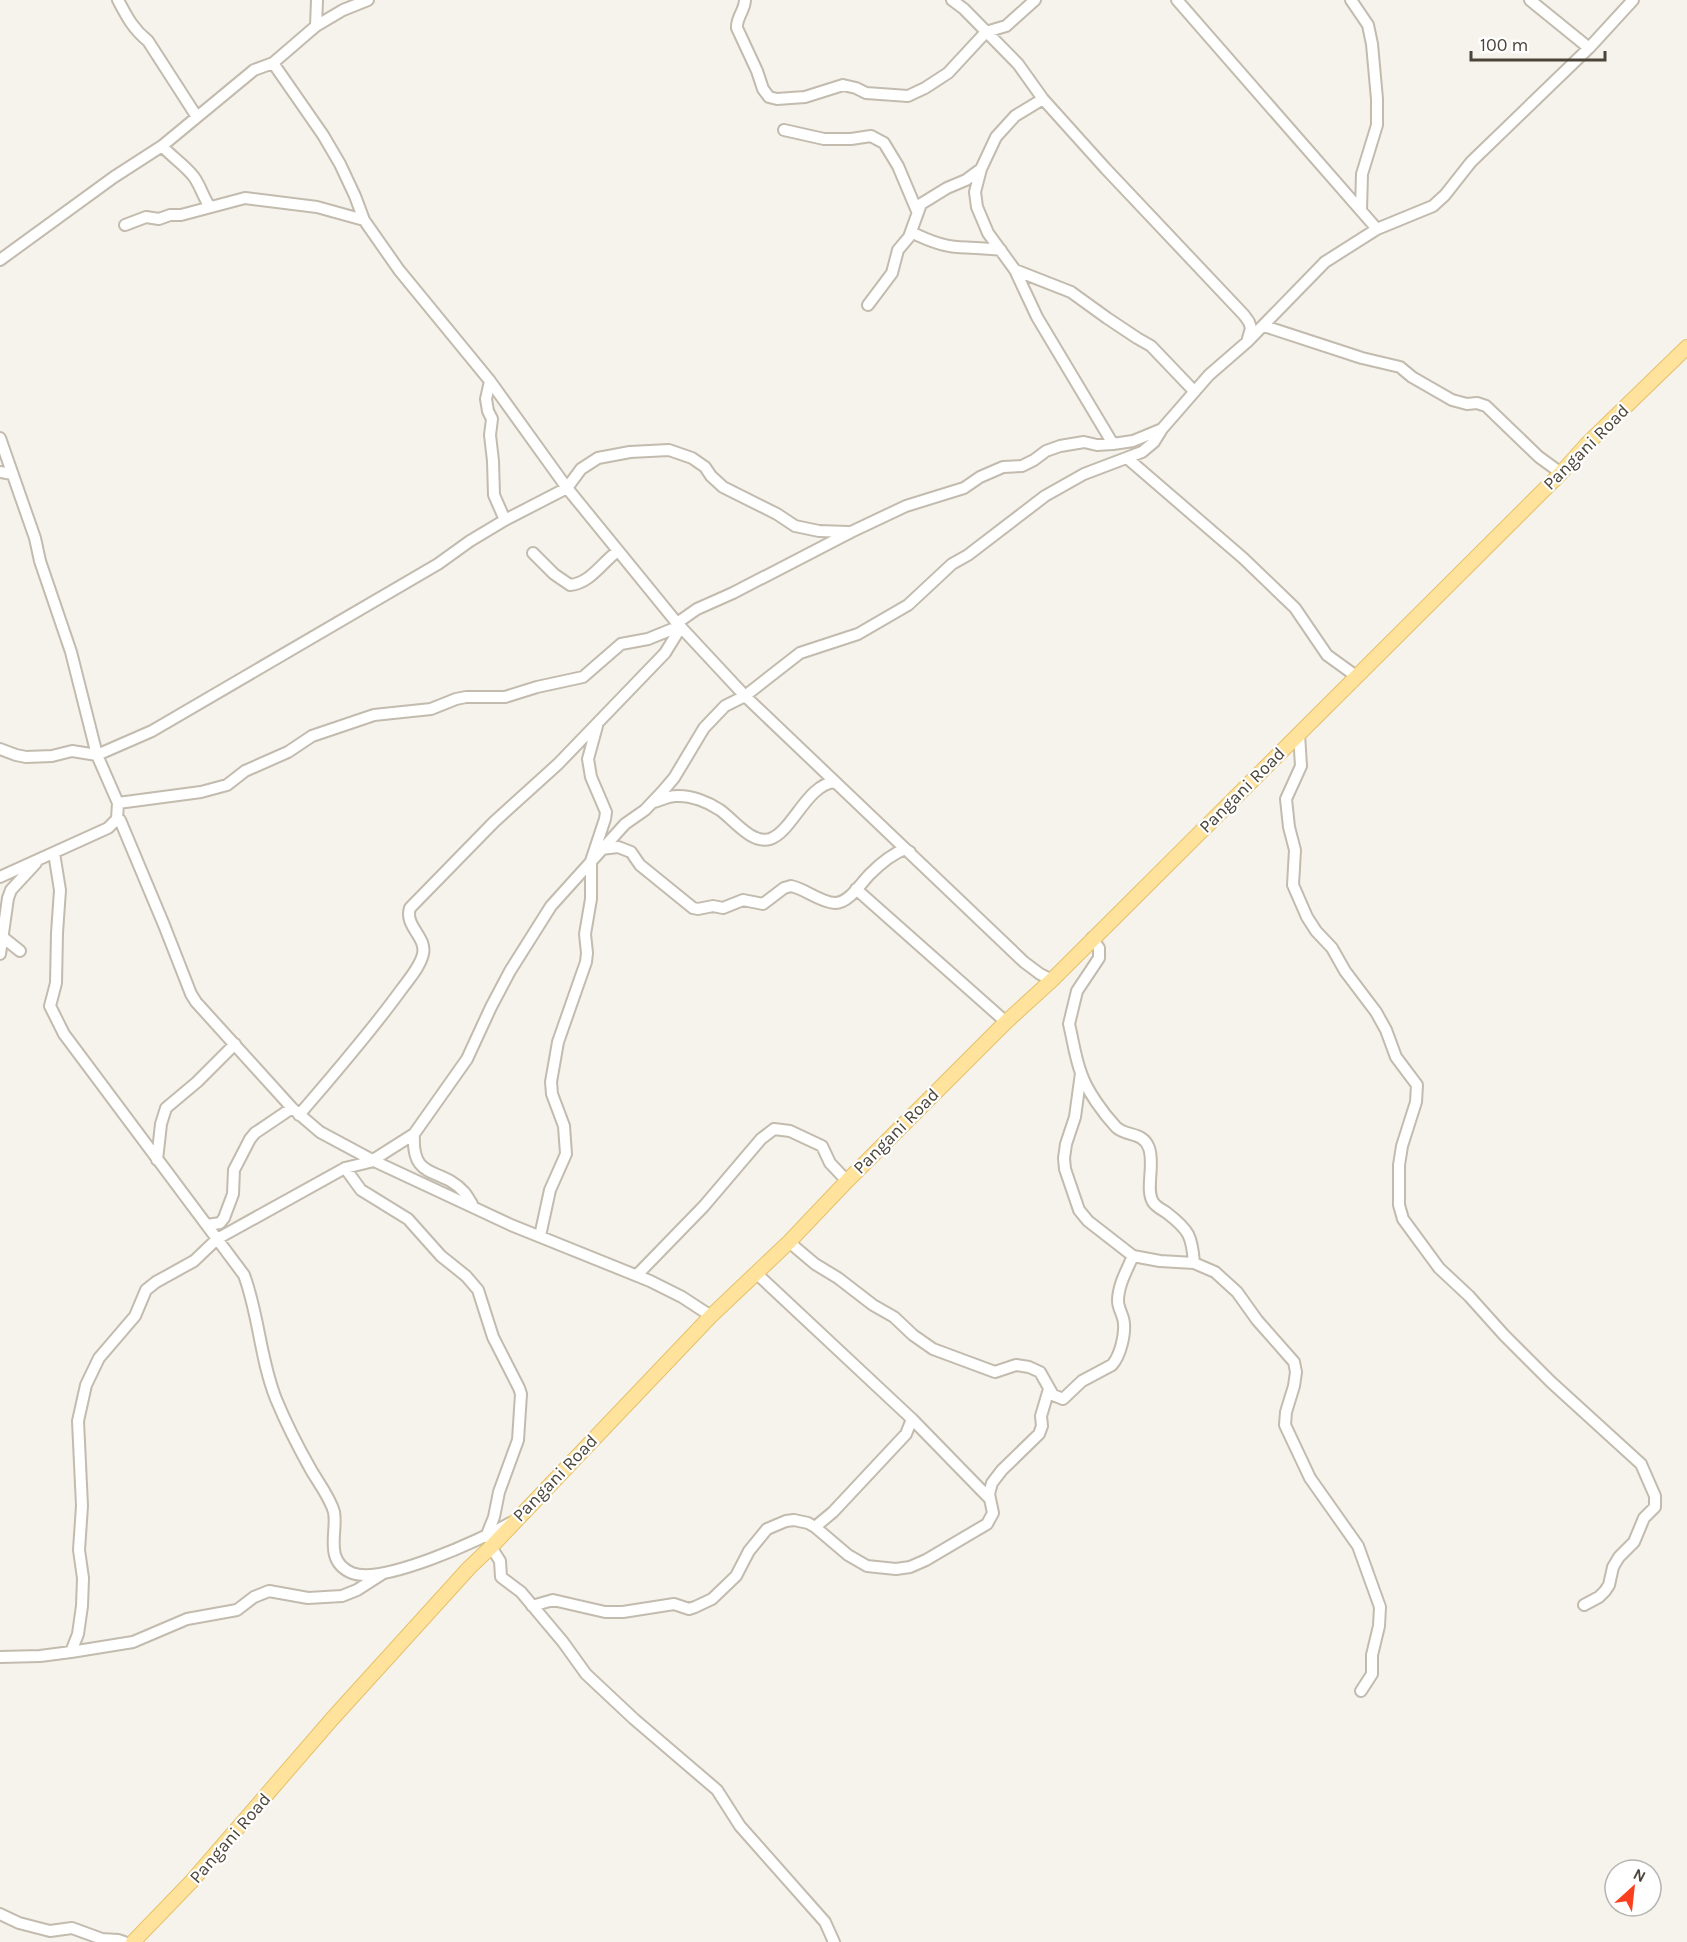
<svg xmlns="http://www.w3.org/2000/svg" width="1687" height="1942" font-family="Karla,sans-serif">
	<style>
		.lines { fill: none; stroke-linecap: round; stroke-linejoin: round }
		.minor-casing { stroke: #c2bbae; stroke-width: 14 }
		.major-casing { stroke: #e6c16a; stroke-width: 16 }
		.minor { stroke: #fff; stroke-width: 10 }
		.major { stroke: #ffe39c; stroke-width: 14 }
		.labels { text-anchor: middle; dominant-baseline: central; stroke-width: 4.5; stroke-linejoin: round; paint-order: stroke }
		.street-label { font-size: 18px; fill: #4b4439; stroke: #fff }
	</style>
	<rect width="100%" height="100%" fill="#f6f3ec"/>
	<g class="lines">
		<g class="minor-casing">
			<path id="minor" d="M118,0C127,17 133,29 148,41L197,117
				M745,0C745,10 736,18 737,28L757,71L763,89L769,97L777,99L805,97L843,85L856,88L866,93L908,96L925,88L948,73L986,32L1006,26L1035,0
				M1177,0L1377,229
				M1351,0L1368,25L1372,44L1377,99V125L1362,174L1361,210
				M1530,0L1589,48
				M316,26L317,0
				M273,63L323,135L340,164L355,196L364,220L399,270L490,381L567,488L677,623L745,696L1024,962L1040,974L1052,980
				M1043,99L1015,116L996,137L981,169L975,192L977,207L988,233L1015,270L1037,317L1113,444
				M784,130L824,139H851L871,136L884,143L898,166L917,211
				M162,146C172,157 186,166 194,177C201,187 203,197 210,207
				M125,225L146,217L159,219L170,215H181L245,198L317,207L364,220
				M911,232C925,239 941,246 957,247C973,248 985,248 1001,250
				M0,260L114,177L162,146L254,70L273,63L316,26L343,10L368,0
				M1015,270L1071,292L1107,318L1137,338L1151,346L1194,391
				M868,305L892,273L898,250L909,237L921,204L947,188L966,180L981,169
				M1264,326L1362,358L1400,367L1412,377L1452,400L1467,404L1477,403L1486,406L1539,457L1561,473
				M1247,342L1325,262L1377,229L1433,206L1445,195L1471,162L1589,48L1633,0
				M490,381L486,399L488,411L492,419L490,435L493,461L494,495L505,520
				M0,438L35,538L40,561L71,652L97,755L118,803L117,819L120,820L164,925L191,994L196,1002L292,1108L320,1132L374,1161L511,1225L650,1281L682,1297L711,1316
				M1127,458L1243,558L1295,608L1327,655L1356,676
				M0,472L12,474
				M533,553L554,574L570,585C591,583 602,562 618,551
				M677,623L697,609L733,593L851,532L906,506L964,488L980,477L1003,467L1022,466L1034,460L1046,451L1060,446L1084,442L1097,445L1113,444L1133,441L1162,429L1209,375L1247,342L1251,328L1249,322L1244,315L1106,169L1043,99L1018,64L964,9L952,0
				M1299,734L1301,766L1286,799L1289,827L1295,850L1293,885L1307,917L1316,931L1332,948L1345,971L1376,1012L1386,1030L1396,1057L1417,1085L1416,1102L1402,1146L1399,1165V1205L1403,1219L1439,1268L1469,1296L1504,1335L1551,1382L1641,1464L1655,1496V1507L1644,1518L1634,1542L1619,1557L1613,1567L1609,1585L1605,1591L1599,1597L1584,1605
				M0,749L16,755L26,757L52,756L72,751L97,755L152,731L438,564L470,541L505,520L567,488L581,469L598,458L630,452L669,450L692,458L705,467L711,476L723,487L777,514L795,526L819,531L848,532
				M654,802C661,800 669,796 676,796C691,795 708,802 720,810C734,820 751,844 770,839C792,832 807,784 835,782
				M118,803L201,792L227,785L245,771L288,752L312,736L374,715L431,709L456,699L466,697H505L537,687L583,677L621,644L648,639L680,626
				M601,849L618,847L631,852L640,865L693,908L698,909L713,906L723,908L743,900L763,904L784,888L791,886C806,889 819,902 835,903C849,903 861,883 870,874C880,864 892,854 905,849L910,852
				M54,853L60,890L57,933L56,983L50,1006L64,1034L244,1275C259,1315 260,1359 276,1399C286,1423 297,1445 310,1468C317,1481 330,1497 334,1512C338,1531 323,1561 352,1573C382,1585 481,1540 510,1523
				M0,877L108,828L117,819
				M856,889L1006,1022
				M0,935L20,951
				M1092,938L1099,948V958L1077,991L1069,1024C1073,1040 1075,1057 1081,1073C1087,1091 1103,1113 1116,1127C1126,1137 1143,1131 1149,1148C1155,1165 1145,1189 1153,1202C1156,1207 1163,1210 1167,1213C1189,1230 1192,1236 1194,1263
				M0,954L8,898L11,890L36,863
				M1081,1073L1075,1117L1066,1144L1064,1158L1065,1169L1079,1210L1088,1221L1133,1256L1160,1261L1194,1263L1215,1272L1237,1292L1257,1320L1294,1362L1296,1372L1294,1386L1286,1412L1285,1425L1310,1478L1358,1546L1380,1607L1379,1626L1372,1655V1674L1361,1691
				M299,1115C334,1074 370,1033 401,990C409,979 420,967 423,954C427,937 404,926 410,908L494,822L558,764L665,653L681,627
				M414,1134C411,1182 441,1166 464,1192C467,1195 469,1200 472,1204
				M157,1160L161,1124L166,1108L197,1082L235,1044
				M373,1160L414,1134L467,1059L491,1007L510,971L551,906L625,824L645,810L662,792L674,778L704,728L725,706L745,696L800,653L858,634L908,605L952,564L968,555L1045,496L1084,474L1142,452L1154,442L1162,429
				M345,1168L361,1190L408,1219L441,1256L466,1276L478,1290L493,1337L519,1388L521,1394L518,1440L499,1492L494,1517L486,1537
				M207,1225L220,1223L224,1218L233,1194L234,1170L250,1139L255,1133L292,1108
				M540,1236L550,1190L566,1154L564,1126L552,1094L551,1082L558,1042L586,962L587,953L585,934L591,899V861L605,819L606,812L591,777L588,759L597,726
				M789,1242L815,1264L838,1278L873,1305L894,1317L913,1335L933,1349L995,1372L1016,1365L1029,1367L1040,1372L1053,1395L1063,1399L1082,1381L1112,1365C1120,1356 1125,1336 1124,1324C1124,1316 1118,1309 1118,1301C1118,1285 1127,1270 1133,1256
				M756,1273L912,1419L990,1499
				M637,1275L704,1206L761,1139L774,1129L790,1131L822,1146L830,1163L847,1181
				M815,1527L833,1512L906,1434L912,1419
				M491,1547L500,1561L501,1577L521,1592L563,1642L586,1674L634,1719L717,1790L740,1826L825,1922L834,1942
				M532,1606L553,1600L605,1612H623L674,1604L689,1609L695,1607L712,1599L736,1576L749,1551L767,1529L786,1521L794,1520L808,1523L815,1527L848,1555L867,1566L896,1569L910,1567L926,1560L987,1524L993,1513L989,1494L992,1483L1002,1470L1039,1434L1042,1426L1041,1416L1049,1389
				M71,1652L78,1634L82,1606L83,1578L79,1550L82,1506L78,1421L86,1385L99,1358L135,1316L146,1290L156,1282L194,1261L217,1239L345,1168L374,1161
				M0,1657L40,1656L71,1652L133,1642L187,1619L237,1610L254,1597L269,1591L308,1598L342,1596L357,1590L382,1574
				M0,1914L19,1923L50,1931L72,1928L102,1939L118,1940L124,1942"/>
		</g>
		<g class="major-casing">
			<path id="major" d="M133,1942L191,1882L332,1719L469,1568L491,1547L711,1316L789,1242L847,1181L1006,1022L1052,980L1561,473L1587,444L1687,347"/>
		</g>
		<use href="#minor" class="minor"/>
		<use href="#major" class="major"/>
	</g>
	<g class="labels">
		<g class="street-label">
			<text transform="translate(1586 447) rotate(-45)">Pangani Road</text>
			<text transform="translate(1242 790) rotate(-45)">Pangani Road</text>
			<text transform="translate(896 1131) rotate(-45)">Pangani Road</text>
			<text transform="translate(555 1478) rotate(-46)">Pangani Road</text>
			<text transform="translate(230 1838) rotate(-49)">Pangani Road</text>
		</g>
	</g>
	<g transform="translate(1633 1888) rotate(27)"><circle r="28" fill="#ffffff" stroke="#b7b4b0" stroke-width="1.5"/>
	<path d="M0-4.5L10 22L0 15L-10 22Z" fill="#fc3f1d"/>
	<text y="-9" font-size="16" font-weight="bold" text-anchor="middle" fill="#4b4439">N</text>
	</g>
	<path d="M1471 51v9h134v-9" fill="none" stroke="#4b4439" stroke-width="3"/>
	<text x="1480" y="51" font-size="18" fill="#4b4439" stroke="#ffffff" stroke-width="4.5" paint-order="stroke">100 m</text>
</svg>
